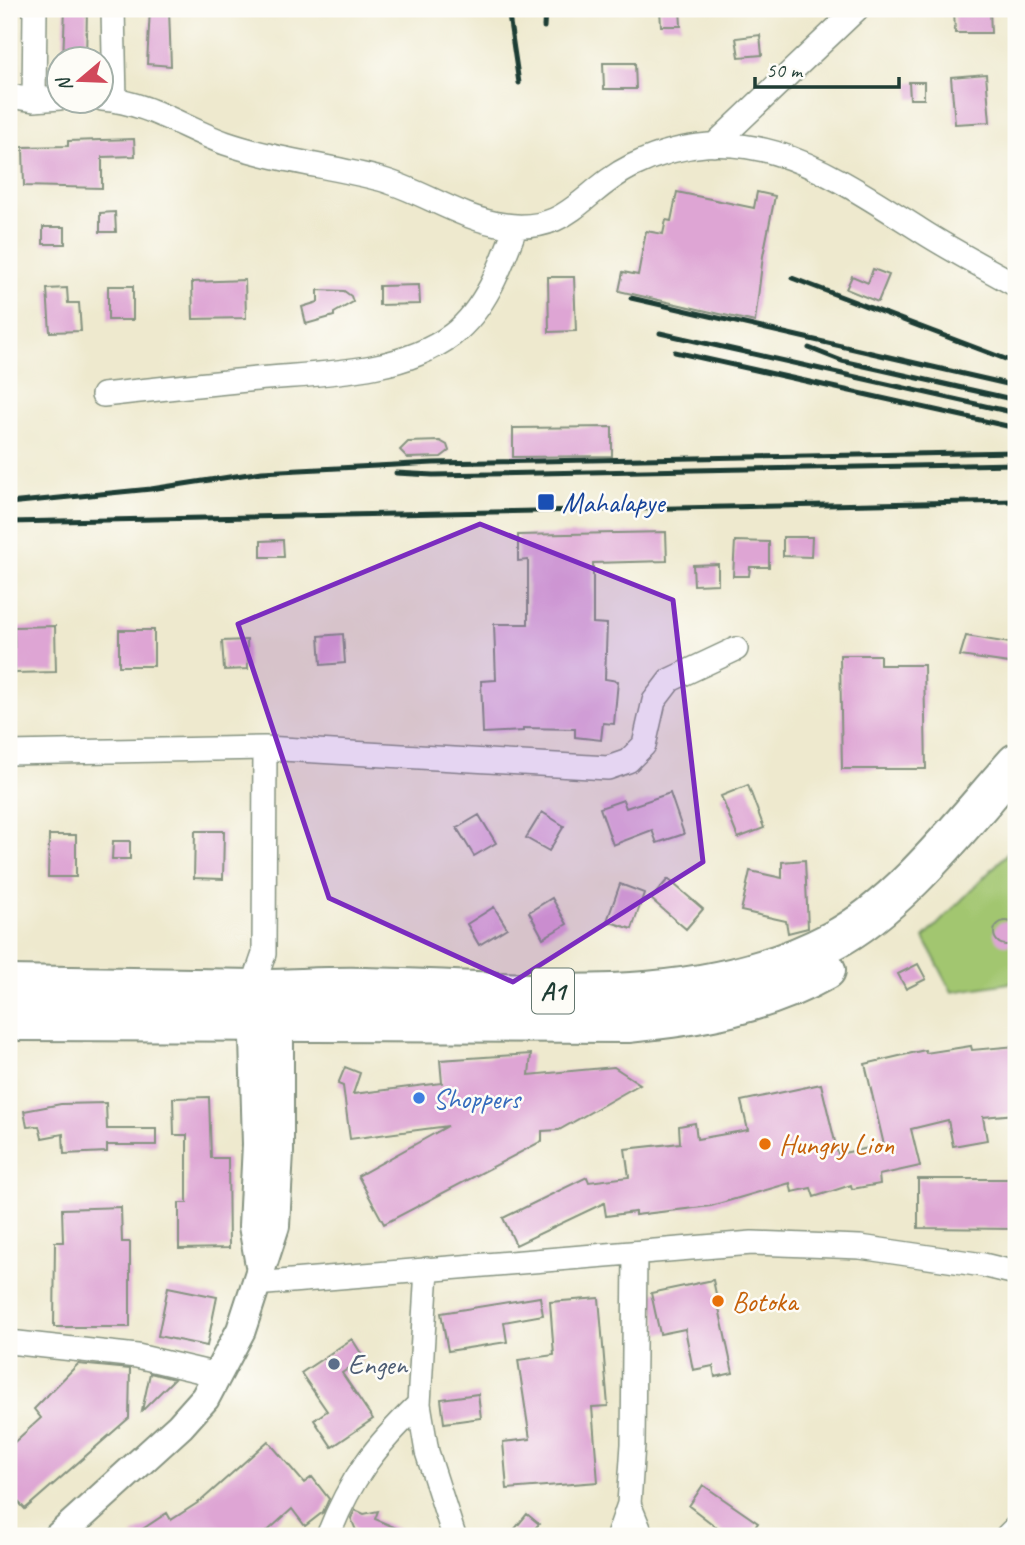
<svg xmlns="http://www.w3.org/2000/svg" width="1025" height="1545" font-family="Caveat,sans-serif">
	<style>
		.green { fill: #a2c670; stroke: #608252; stroke-width: 2 }
		.building { fill: #dea5d4 }
		.lines { fill: none; stroke-linecap: round; stroke-linejoin: round }
		.minor-casing { stroke: #869381; stroke-width: 26 }
		.tertiary-casing { stroke: #869381; stroke-width: 32 }
		.trunk-casing { stroke: #869381; stroke-width: 42 }
		.minor { stroke: #fff; stroke-width: 23 }
		.tertiary { stroke: #fff; stroke-width: 28 }
		.trunk { stroke: #fff; stroke-width: 38 }
		.rail { stroke: #1f3d34; stroke-width: 5 }
		.marked { fill: #7b2cbf; fill-opacity: 0.2; stroke: #7b2cbf; stroke-width: 5; stroke-linejoin: round }
		.transit-dot { fill: #1a4fb4; stroke: #fdfcf7; stroke-width: 2.5 }
		.shop-dot { fill: #3f7fe0; stroke: #fdfcf7; stroke-width: 2.5 }
		.food-dot { fill: #e8710a; stroke: #fdfcf7; stroke-width: 2.5 }
		.service-dot { fill: #5c6f8a; stroke: #fdfcf7; stroke-width: 2.5 }
		.labels { text-anchor: middle; dominant-baseline: central; stroke-width: 5; stroke-linejoin: round; paint-order: stroke }
		.shield { fill: #fdfcf7; stroke: #62766e; stroke-width: 2 }
		.shield-label { font-size: 26px; font-weight: bold; fill: #1f3d34 }
		.transit-label { font-size: 28px; fill: #164399; stroke: #fdfcf7; text-anchor: start }
		.shop-label { font-size: 28px; fill: #366cbe; stroke: #fdfcf7; text-anchor: start }
		.food-label { font-size: 28px; fill: #c56008; stroke: #fdfcf7; text-anchor: start }
		.service-label { font-size: 28px; fill: #4e5e75; stroke: #fdfcf7; text-anchor: start }
	</style>
	<rect width="100%" height="100%" fill="#fdfcf7"/>
	<filter id="ink" filterUnits="userSpaceOnUse"><feTurbulence type="fractalNoise" baseFrequency=".0143" numOctaves="2"/><feDisplacementMap in="SourceGraphic" scale="14" xChannelSelector="R" yChannelSelector="G"/><feConvolveMatrix kernelMatrix="1 2 1 2 8 2 1 2 1" color-interpolation-filters="sRGB"/></filter>
	<filter id="wash" filterUnits="userSpaceOnUse"><feTurbulence type="fractalNoise" baseFrequency=".00686" numOctaves="4" result="noise"/><feDisplacementMap in="SourceGraphic" scale="28" xChannelSelector="R" yChannelSelector="G"/><feGaussianBlur stdDeviation="1.57" result="paint"/><feColorMatrix in="noise" values="0 0 0 0 0 0 0 0 0 0 0 0 0 0 0 0 0 1.4 0 .05"/><feComposite in="paint" operator="in"/></filter>
	<g filter="url(#wash)">
		<rect width="100%" height="100%" fill="#eee9ce"/>
		<path class="green" d="M1016,845V982L952,992L924,938Z"/>
		<g id="blocks">
			<path class="building" d="M65,9H87L86,60H63Z
				M150,9H169L171,66L147,64Z
				M660,9H680L681,26H661Z
				M954,9H990L991,33H955Z
				M760,35L762,55L739,57L736,38Z
				M603,63H635L636,89H604Z
				M986,74L990,122L955,124L951,77Z
				M909,82H924V99H910Z
				M134,139L135,156L102,157V188L24,186L23,147L68,146V141Z
				M677,192L754,208L757,192L775,196L763,256L755,322L619,291L623,272L638,275L646,231L663,234L666,220L671,221Z
				M115,212L116,232H100V213Z
				M43,227H65V244H43Z
				M873,269L889,275L878,302L846,289L852,276L868,283Z
				M548,277H574L576,331L549,332Z
				M245,280L246,318L193,319L192,282Z
				M419,285L420,304L379,305V286Z
				M108,286H133V320H108Z
				M67,288L68,303H79L81,331L50,332L47,289Z
				M318,290L344,291L351,296L353,302L334,313V316L306,324L302,307L318,302Z
				M612,427V456L513,457V428Z
				M440,441L447,445L449,451L441,457L408,458L400,450L408,442Z
				M666,532L667,561L593,563V623L607,624L605,679L618,681L614,724L603,723L601,740L575,737V729L523,728V731L483,733L481,681L496,680L494,624H528V560L518,561V535Z
				M783,537H812L811,557L783,556Z
				M283,540L284,557H261V541Z
				M735,541L769,542V567H750L749,576H733Z
				M718,564V584L694,585L693,565Z
				M55,626L56,672L15,673L14,627Z
				M119,630H154V666H119Z
				M343,634L345,663L321,665L319,636Z
				M966,636L1016,644V664L960,656Z
				M247,640L248,669L224,670L222,641Z
				M840,655H880V665H924L926,769H842Z
				M748,785L764,828L738,838L721,796Z
				M670,793L684,834L657,843L652,830L613,845L600,808L623,800L626,808Z
				M542,812L564,826L549,851L526,838Z
				M479,815L496,843L474,856L457,828Z
				M195,831H224L223,879L194,878Z
				M49,835H76V877H48Z
				M113,841H130V859H112Z
				M805,860L808,928L788,933L786,921L741,911L750,871L782,878V862Z
				M668,879L703,909L686,929L651,899Z
				M620,884L644,893L632,929L607,921Z
				M552,898L567,924L543,938L529,912Z
				M494,907L507,928L479,945L467,924Z
				M994 933a12 12 0 1 1 24 0a12 12 0 1 1-24 0Z
				M918,964L926,979L906,989L898,974Z
				M971,1046L972,1050L1016,1046V1114L983,1117L987,1140L953,1146L948,1120L911,1129L920,1166L879,1175L880,1184L852,1189L851,1185L814,1197L811,1188L792,1192L790,1183L711,1206L635,1215V1212L606,1216L604,1203L516,1245L503,1218L587,1177L589,1182L629,1177L625,1149L680,1143L679,1126L695,1123L697,1139L748,1130L741,1101L821,1084L838,1154L884,1145L865,1064L925,1050L926,1053Z
				M531,1054L529,1075L614,1067L640,1084L559,1130L542,1131V1141L384,1224L358,1176L448,1126L350,1139L343,1086L338,1084L345,1067L360,1073L353,1094L442,1083L440,1060Z
				M209,1097L211,1158H228L229,1248L179,1249V1203H187V1135H174L173,1098Z
				M106,1103L107,1129H156V1145H107V1152L64,1154L63,1134L42,1138L39,1126L27,1127L24,1111L61,1104Z
				M918,1179H1016V1229L918,1228Z
				M121,1207L122,1242H130V1327H54L55,1242H63L62,1209Z
				M713,1280L733,1373L715,1377L713,1366L693,1370L685,1329L660,1334L651,1293Z
				M168,1287L217,1297L207,1346L158,1336Z
				M540,1297L543,1315L504,1322L507,1342L448,1351L441,1313Z
				M599,1298L608,1406L592,1407L598,1482L507,1489L503,1442L530,1439L518,1360L554,1355L550,1302Z
				M352,1339L364,1358L342,1373L373,1419L332,1447L314,1420L327,1411L301,1373Z
				M78,1364L130,1369L129,1418L25,1509L9,1492V1447L41,1418L34,1409Z
				M150,1373L174,1379L142,1411Z
				M478,1394L481,1418L444,1423L441,1399Z
				M268,1441L304,1483L312,1477L329,1499L323,1512L305,1526L292,1509L262,1536H132L167,1513L171,1520L202,1500Z
				M703,1485L758,1523L749,1536H728L689,1506Z
				M355,1510L364,1514L378,1511L375,1519L415,1536L357,1533L351,1518Z
				M527,1514L539,1524L528,1536H509Z"/>
		</g>
	</g>
	<g filter="url(#ink)">
		<use href="#blocks" fill-opacity="0" stroke="#869381" stroke-width="2"/>
		<g class="lines">
			<g class="minor-casing">
				<path id="minor" d="M113,9L115,100
					M9,96L34,100L60,98
					M102,99C148,102 183,128 225,143C275,160 329,166 380,179C421,190 460,219 504,225C570,234 581,191 632,166C744,111 828,172 920,230C951,250 984,267 1016,285
					M34,100L35,9
					M714,145L857,9
					M103,395C155,389 206,384 257,379C320,373 400,374 452,335C486,309 502,264 516,226
					M9,753L265,748
					M252,989L264,954L265,748L608,768L628,761L644,745L654,701L670,680L736,649
					M427,1269L419,1404L427,1452L454,1536
					M255,1284L752,1243L860,1247L983,1265L1016,1273
					M9,1342L137,1356L218,1375
					M629,1504L642,1536
					M328,1536C350,1479 375,1446 419,1404
					M618,1536L629,1504L633,1444L635,1255
					M1007,1536L1016,1527"/>
			</g>
			<g class="tertiary-casing">
				<path id="tertiary" d="M253,1003L257,1144L253,1226L260,1265
					M59,1536L180,1426L205,1398L241,1330L275,1226L279,1152V1004"/>
			</g>
			<g class="trunk-casing">
				<path id="trunk" d="M9,985C91,986 173,988 255,989C291,989 328,986 364,987C520,989 688,1017 832,941C901,905 964,821 1016,763
					M9,1021L628,1023C698,1016 764,1005 826,970"/>
			</g>
			<use href="#minor" class="minor"/>
			<use href="#tertiary" class="tertiary"/>
			<use href="#trunk" class="trunk"/>
			<path class="rail" d="M508,9L519,83
				M544,27L545,9
				M792,278L1016,363
				M631,298L1016,386
				M660,333L1016,413
				M809,348L842,361L1016,400
				M675,352L1016,428
				M396,473L433,475L1016,464
				M9,503L151,489L262,472L433,463L1016,452
				M9,522L1016,501"/>
		</g>
	</g>
	<path class="marked" d="M480,524L673,600L703,862L513,982L329,898L238,624Z"/>
	<rect class="transit-dot" x="537" y="493" width="18" height="18" rx="3.5"/>
	<circle class="shop-dot" cx="419" cy="1098" r="7"/>
	<g class="food-dot">
		<circle cx="765" cy="1144" r="7"/>
		<circle cx="718" cy="1301" r="7"/>
	</g>
	<circle class="service-dot" cx="334" cy="1364" r="7"/>
	<g class="labels">
		<rect class="shield" x="532" y="968.5" width="42" height="45" rx="5"/>
		<g class="shield-label">
			<text x="553" y="991">A1</text>
		</g>
		<g class="transit-label">
			<text x="562" y="502">Mahalapye</text>
		</g>
		<g class="shop-label">
			<text x="433" y="1098">Shoppers</text>
		</g>
		<g class="food-label">
			<text x="779" y="1144">Hungry Lion</text>
			<text x="732" y="1301">Botoka</text>
		</g>
		<g class="service-label">
			<text x="348" y="1364">Engen</text>
		</g>
	</g>
	<rect width="1025" height="1545" fill="none" stroke="#fdfcf7" stroke-width="35"/>
	<g transform="translate(80 80) rotate(251)"><circle r="33" fill="#fdfcf7" stroke="#a4b0a9" stroke-width="2"/>
	<path d="M0-5L12 26L0 18L-12 26Z" fill="#d1495b"/>
	<text y="-10" font-size="19" font-weight="bold" text-anchor="middle" fill="#1f3d34">N</text>
	</g>
	<path d="M755 77v10h144v-10" fill="none" stroke="#1f3d34" stroke-width="3.5"/>
	<text x="766" y="77" font-size="21" fill="#1f3d34" stroke="#fdfcf7" stroke-width="5" paint-order="stroke">50 m</text>
</svg>
